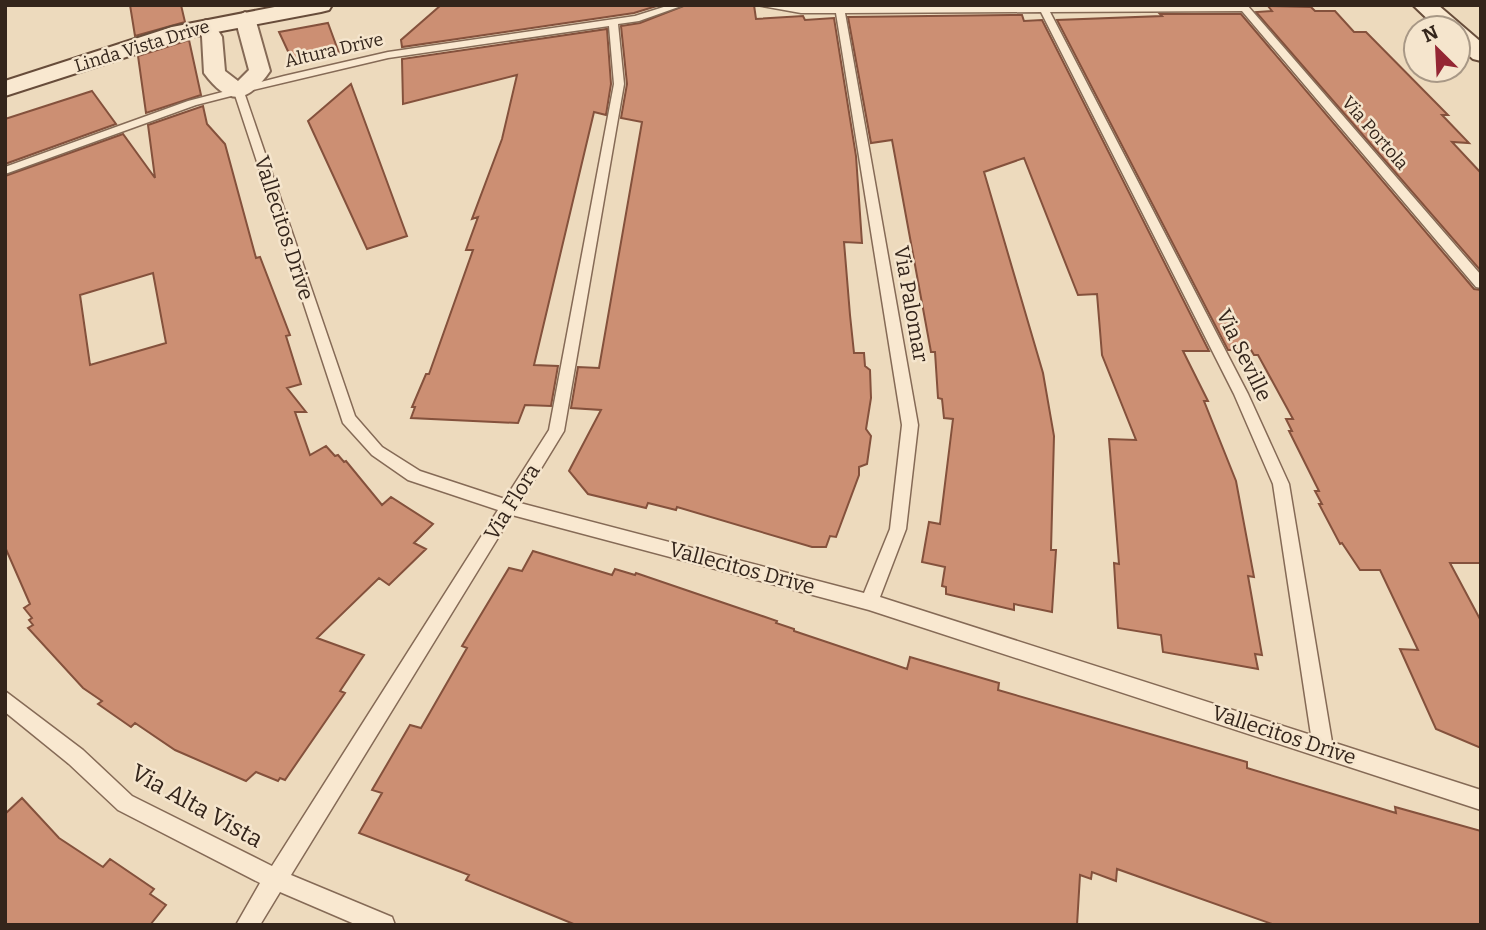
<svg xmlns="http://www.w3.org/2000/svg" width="1486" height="930" font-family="Bitter,serif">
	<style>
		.building { fill: #cc8f73; stroke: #84513c; stroke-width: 2; fill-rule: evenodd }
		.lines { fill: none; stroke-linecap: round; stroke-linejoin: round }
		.lane-casing { stroke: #856a56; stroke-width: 3 }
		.street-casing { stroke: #856a56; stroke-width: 4 }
		.secondary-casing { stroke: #674c3a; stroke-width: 4 }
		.lane { fill: #f9e8d0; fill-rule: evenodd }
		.street { fill: #f9e8d0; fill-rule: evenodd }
		.secondary { fill: #f9e8d0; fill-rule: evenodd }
		.labels { text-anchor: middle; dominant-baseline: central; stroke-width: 5; stroke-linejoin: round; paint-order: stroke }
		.far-street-label { font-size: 18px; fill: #34251b; stroke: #f5e5cd }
		.street-label { font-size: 21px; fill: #34251b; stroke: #f5e5cd }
		.near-street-label { font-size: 24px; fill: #34251b; stroke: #f5e5cd }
	</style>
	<rect width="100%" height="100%" fill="#eddabd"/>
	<path class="building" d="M130,5H181L185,22L135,36Z
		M441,5H660L634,13L402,47L401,40Z
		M686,5H754L756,19L803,16L805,20L834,18L856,156L862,243L844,242L850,315L854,353H864L865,366L870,370L871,398L866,429L871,436L867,464L859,467V475L836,537L830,536L826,547H812L677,507L676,510L648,503L646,508L588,494L569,471L601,410L571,408L578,367L599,368L642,122L621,118L627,84L621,26L640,23Z
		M1268,6L1311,7L1315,11H1335L1354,32H1366L1448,115H1442L1469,143L1452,142L1481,173V271L1256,12L1272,11Z
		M1160,14H1241L1474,289L1481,290V563H1450L1481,621V748L1436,729L1400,649L1418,650L1380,570H1360L1342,543L1340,544L1319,504H1322L1315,491H1319L1289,431H1292L1286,419H1293L1258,355H1254L1251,350H1228L1057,20L1162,16Z
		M1011,15H1022L1024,21L1042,20L1209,351H1183L1208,401H1204L1236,481L1254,577L1248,576L1262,655L1255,654L1258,669L1163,652L1161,635L1118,628L1114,563L1119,564L1109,439L1136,440L1102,355L1097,294L1078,295L1024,158L984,172L1043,373L1054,436L1051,550H1056L1052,612L1014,604V610L946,594V587L942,586L945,567L922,562L929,522L940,524L953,419L944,418L942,399L938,398L935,352H931L892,140L871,143L848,17Z
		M328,23L339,53L293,62L279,32Z
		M607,29L611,84L606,115L594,112L534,365L558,366L551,406L525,405L518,423L411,418L415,407H412L426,374H429L473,250H466L478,217L472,219L502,139L517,75L403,104L402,59Z
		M189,40L201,95L146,113L138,56Z
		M351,84L407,236L367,249L308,121Z
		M92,91L116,124L5,164V119Z
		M203,106L207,124L225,144L256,258L260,257L290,335L286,336L301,384L287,388L306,412H295L310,455L326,446L335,456L338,455L344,462L346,461L382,505L391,497L433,524L414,543L426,549L389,585L379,578L317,638L364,655L340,691L345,693L285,780L280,778L278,781L256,772L246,781L175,750L135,723L131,727L98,704L102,701L83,688L28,628L33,625L29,620L32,618L24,608L30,604L5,547V176L123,134L155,178L148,125ZM153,273L166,343L90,365L80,295Z
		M533,551L612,575L615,569L635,575L636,573L777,621L776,623L794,629V631L907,669L910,657L999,683L998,690L1247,762V768L1396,813L1395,807L1481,831V925H1275L1117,869L1116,881L1092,872L1091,879L1080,875L1077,925H576L466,880L469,875L359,833L382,793L372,790L410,725L421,728L467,648L462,646L509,568L522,571Z
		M22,798L59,838L103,867L110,859L154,889L150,894L166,905L150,925H5V814Z"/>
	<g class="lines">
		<g class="lane-casing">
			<path id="lane" d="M670,5H684L639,21L618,24L624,84L564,431L520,503L864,593L890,529L902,425L836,13H801L757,5L801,7L1247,5L1481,275V288L1476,287L1242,11L1050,12L1248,394L1289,484L1332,742L1481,790V810L869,610L512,515L291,875L392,917L395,925H357L280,892L260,925H236L260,883L118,810L69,764L5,712V691L83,750L132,796L272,866L498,510L408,480L372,455L343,423L235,95L196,105L5,174V167L188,101L284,76L388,52L635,16ZM1041,12L1234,394L1273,484L1311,735L880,597L906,529L918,425L845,13ZM609,26L614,84L549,430L505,499L420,471L382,447L355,416L244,92L388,58Z"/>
		</g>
		<g class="street-casing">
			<path id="street" d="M245,12L255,18L270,71C248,103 229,107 204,73L202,37L196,26L206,20L213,22L222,37L225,71L238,81L249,70L235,18Z"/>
		</g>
		<g class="secondary-casing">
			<path id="secondary" d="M285,5H332L329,10L321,12L185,38L5,96V81L172,27Z
				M1413,5H1438L1481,42V61L1473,59L1458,46V28H1437Z"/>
		</g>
		<use href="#lane" class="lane"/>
		<use href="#street" class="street"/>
		<use href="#secondary" class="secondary"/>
	</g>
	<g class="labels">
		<g class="far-street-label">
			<text transform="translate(142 46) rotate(-17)">Linda Vista Drive</text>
			<text transform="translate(334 50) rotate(-13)">Altura Drive</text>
			<text transform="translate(1375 133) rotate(49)">Via Portola</text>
		</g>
		<g class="street-label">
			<text transform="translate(284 228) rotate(72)">Vallecitos Drive</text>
			<text transform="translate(911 304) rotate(80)">Via Palomar</text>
			<text transform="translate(1244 355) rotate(64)">Via Seville</text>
			<text transform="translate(512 502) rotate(-58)">Via Flora</text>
			<text transform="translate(742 568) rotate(15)">Vallecitos Drive</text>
			<text transform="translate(1284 735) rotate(18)">Vallecitos Drive</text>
		</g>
		<g class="near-street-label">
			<text transform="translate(197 806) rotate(29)">Via Alta Vista</text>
		</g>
	</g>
	<rect width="1486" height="930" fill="none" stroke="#34251b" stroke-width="14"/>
	<g transform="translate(1437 49) rotate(336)"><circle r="33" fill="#f5e5cd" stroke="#a89886" stroke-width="2"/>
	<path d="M0-5L12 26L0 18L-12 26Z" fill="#942633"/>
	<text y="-10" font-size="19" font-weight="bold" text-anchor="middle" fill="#34251b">N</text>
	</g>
</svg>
